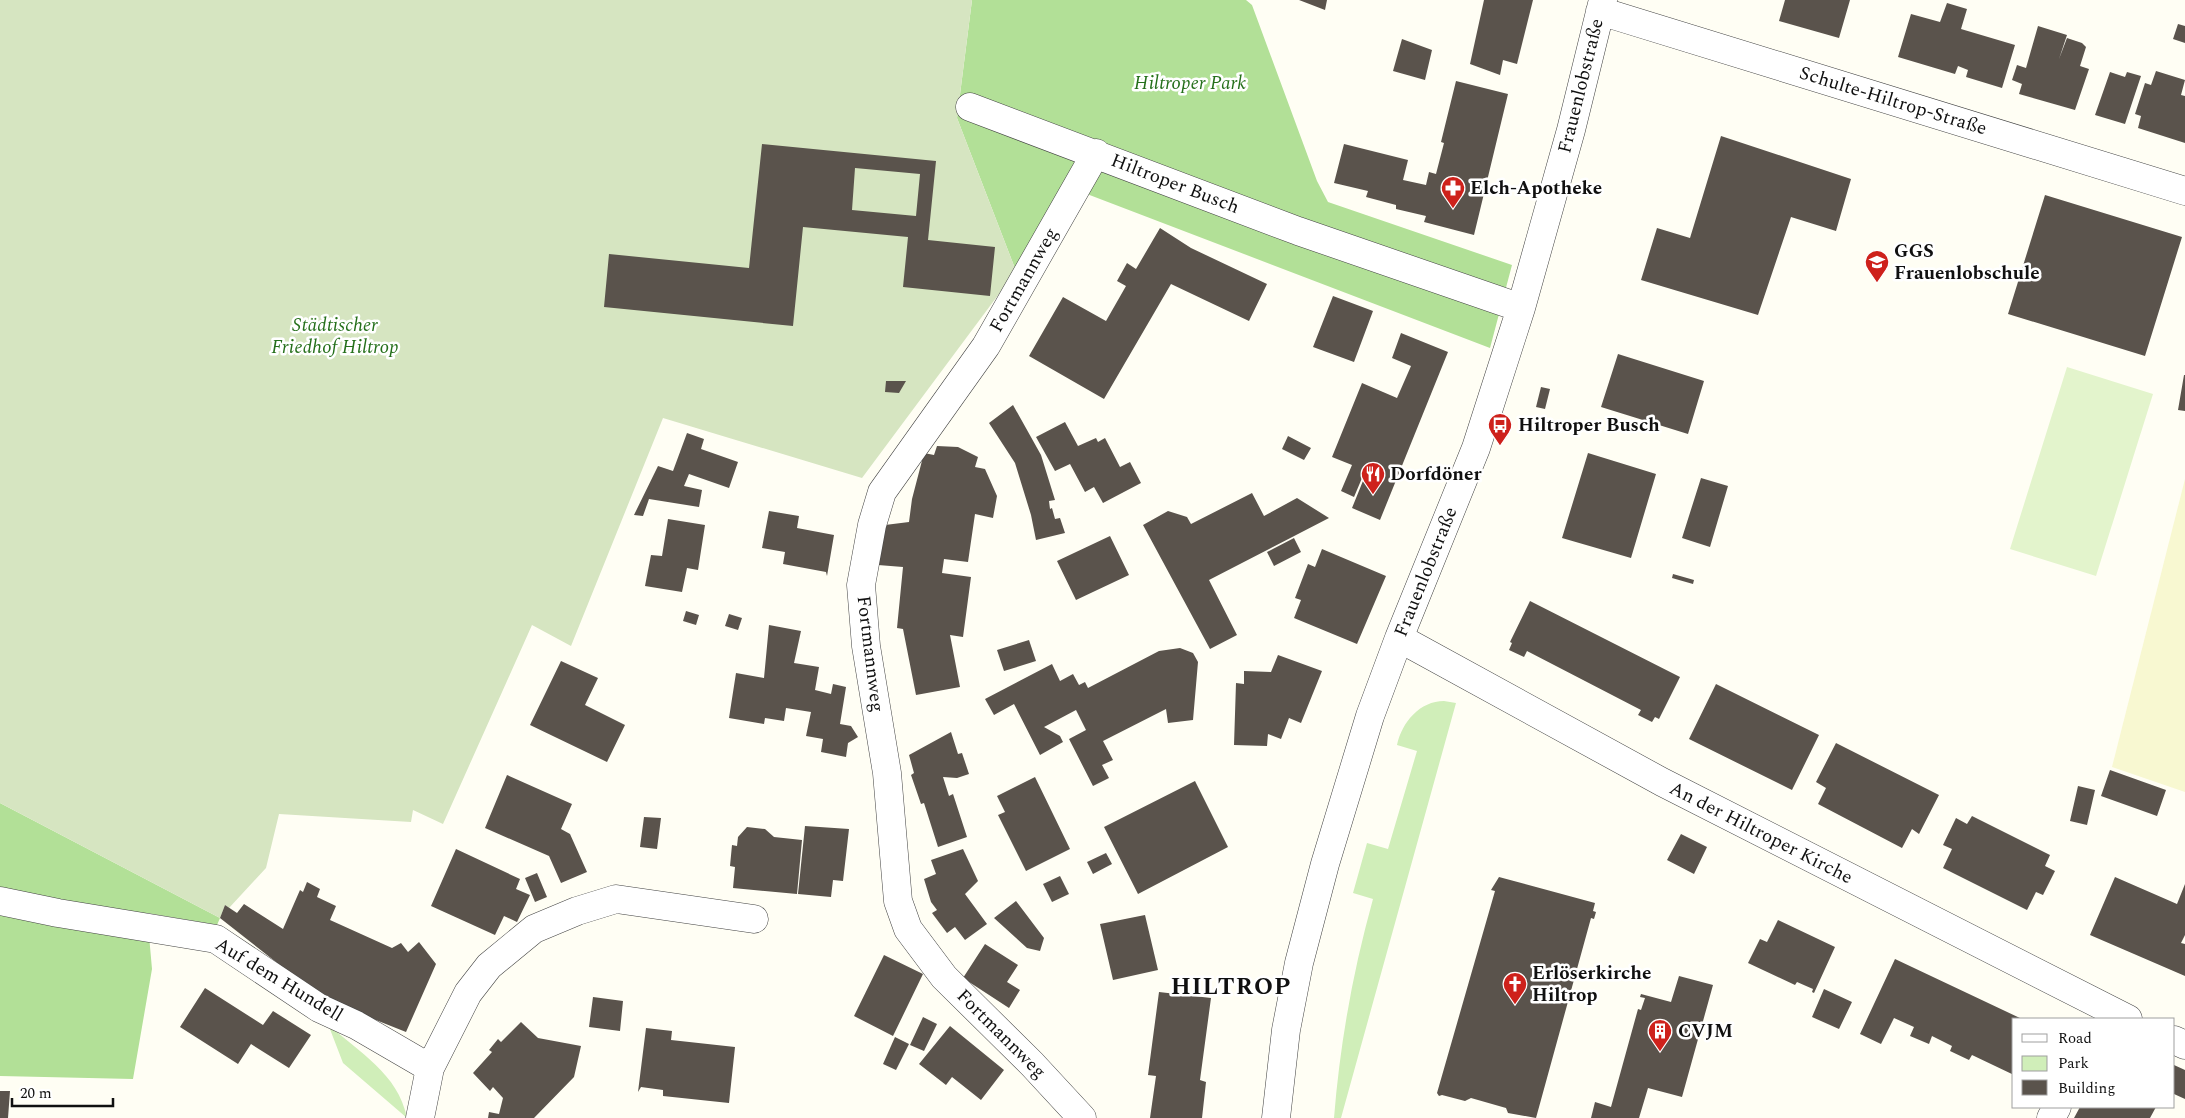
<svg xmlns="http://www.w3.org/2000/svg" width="2185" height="1118" font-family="Spectral,serif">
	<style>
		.farmland { fill: #f8f8d1 }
		.green { fill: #d0eeb9 }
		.forest { fill: #b2e097 }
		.cemetery { fill: #d6e5c1 }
		.pitch { fill: #e3f4cc }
		.building { fill: #5a534c; fill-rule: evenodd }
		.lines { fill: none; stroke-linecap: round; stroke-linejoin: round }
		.minor-casing { stroke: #434343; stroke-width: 29 }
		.minor { stroke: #fff; stroke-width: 28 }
		.labels { text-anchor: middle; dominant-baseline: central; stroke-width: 5; stroke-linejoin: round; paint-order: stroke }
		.park-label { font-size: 19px; font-style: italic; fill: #246f1a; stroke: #fff }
		.street-label { font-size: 19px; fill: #101010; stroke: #fff }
		.poi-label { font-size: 19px; font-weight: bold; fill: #101010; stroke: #fff; text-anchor: start }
		.district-label { font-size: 24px; font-weight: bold; letter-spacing: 1px; fill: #101010; stroke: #fff }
	</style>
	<rect width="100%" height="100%" fill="#fffef4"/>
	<path class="farmland" d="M2185,479V792L2112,767Z"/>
	<path class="green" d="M1444,701L1456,703L1341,1118H1334C1340,1043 1353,971 1373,899L1353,893L1367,843L1388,849L1417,751L1397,745C1402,722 1420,701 1444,701Z
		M328,1024C359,1053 398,1073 407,1118L343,1063Z"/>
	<path class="forest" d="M972,0H1246L1252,5L1317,181L1328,202L1512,265L1490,348L1066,186L1016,271L957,118Z
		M0,803L220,918L217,925L147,913L152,969L133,1079L0,1076Z"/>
	<path class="cemetery" d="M0,0H972L957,118L1016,271L862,478L663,418L571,646L532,625L443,824L413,810L411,822L279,814L266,868L229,908L225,905L220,918L0,803Z"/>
	<path class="pitch" d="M2067,367L2153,394L2096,576L2010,549Z"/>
	<path class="building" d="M1299,0H1327L1325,10Z
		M1484,0H1533L1517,64L1503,60L1500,75L1470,64Z
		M1785,0H1850L1839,38L1779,21Z
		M1947,3L1967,9L1961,29L2015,45L2002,88L1966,77L1968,70L1958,66L1955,74L1898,57L1911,14L1940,22Z
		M2178,24L2185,26V43L2173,39Z
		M2038,26L2067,35L2059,59L2067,38L2082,43L2086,47L2080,66L2089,69L2075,110L2019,94L2022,84L2012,80L2017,65L2026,68Z
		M1402,39L1432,50L1425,80L1393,71Z
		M2156,71L2185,80L2181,95L2185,96V143L2138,128L2141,116L2135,114L2145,83L2151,85Z
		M2110,72L2125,77L2127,72L2141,76L2125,124L2095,115Z
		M1456,81L1508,94L1474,235L1424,222L1426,216L1396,209V205L1366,197L1368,191L1334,183L1344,144L1408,160L1403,180L1426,185L1429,172L1436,174L1444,143L1441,142Z
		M1721,136L1851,179L1836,231L1791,217L1758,315L1641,280L1657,228L1690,238Z
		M762,144L936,161L928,240L995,247L990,296L903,287L908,237L803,227L793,326L604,307L609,254L749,268ZM855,168L920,174L916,216L852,210Z
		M2045,195L2182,237L2145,356L2008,314Z
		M1160,228L1191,248L1267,284L1249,321L1171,284L1104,399L1029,356L1063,297L1106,321L1126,286L1117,281L1127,263L1136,269Z
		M1333,296L1373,311L1354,362L1313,347Z
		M1401,333L1448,352L1380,520L1352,508L1367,471H1365L1354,497L1341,491L1352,465L1332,457L1362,383L1397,398L1411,366L1392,358Z
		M1618,354L1704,381L1688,434L1601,407Z
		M2184,375H2185V411L2178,410Z
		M886,381H906L899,393L885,392Z
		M1541,387L1550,389L1545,409L1536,407Z
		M1013,405L1041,455L1055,500L1049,501L1050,509L1052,508L1055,519L1060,518L1065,533L1036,540L1031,515L1015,463L989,423Z
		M1065,422L1078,446L1096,438L1098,442L1105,438L1120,467L1130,462L1141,483L1103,503L1094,487L1085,492L1070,464L1055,471L1036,437Z
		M687,433L704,439L701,449L738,462L729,488L689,474L684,486L702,490L699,507L649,499L643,516L634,515L658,466L673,471Z
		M1288,436L1311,448L1304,460L1282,449Z
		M937,446L958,447L978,457L975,467L985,469L997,496L993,518L975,514L968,562L944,559L942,573L971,577L963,637L950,635L960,687L916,695L903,629L897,628L903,567L878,565L885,525L909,522L912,499L924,453L934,455Z
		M1588,453L1656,474L1631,558L1562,538Z
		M1701,478L1728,486L1710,547L1682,538Z
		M1252,493L1264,516L1297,498L1329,518L1209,580L1237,635L1210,649L1143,525L1168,511L1187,517L1191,524Z
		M769,511L799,516L797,528L834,535L827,576L826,572L783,564L785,552L762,548Z
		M668,519L705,525L698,570L687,568L682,592L645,586L651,555L662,556Z
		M1110,536L1129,575L1076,600L1057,561Z
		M1294,538L1301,552L1274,566L1267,552Z
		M1322,549L1386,576L1357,644L1294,618L1301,600L1295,598L1308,564L1315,567Z
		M1673,574L1694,580L1693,584L1672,578Z
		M1530,601L1680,677L1659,719L1655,717L1652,722L1638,715L1641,710L1527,651L1524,657L1509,650L1512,643L1510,642Z
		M686,611L699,615L696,625L683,621Z
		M729,614L742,618L738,630L725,626Z
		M769,625L801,631L794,663L819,667L815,690L831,694L833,684L846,687L840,724L851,726L858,737L848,743L846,757L821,752L823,739L806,736L811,712L786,708L784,721L765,718L764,724L729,718L736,673L764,678Z
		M1029,640L1036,661L1004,671L997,650Z
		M1180,648L1193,653L1198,662L1193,720L1168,723L1166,709L1103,741L1113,760L1102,765L1109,778L1093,786L1069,739L1086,730L1076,710L1044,727L1060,736L1063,742L1040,755L1014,704L994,715L985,699L1052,664L1060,681L1073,674L1079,685L1085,682L1088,688L1159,651Z
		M1278,655L1322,671L1301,723L1289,718L1281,739L1268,734L1267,746L1234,745L1236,683L1244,684V671L1271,672Z
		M561,661L598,678L585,705L625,725L607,762L530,725Z
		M1716,684L1819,735L1792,790L1689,739Z
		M951,732L958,754L962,753L969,774L957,778L943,777L949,796L953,794L967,837L938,847L924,803L921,804L911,775L914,773L909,755Z
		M1836,743L1939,795L1919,834L1912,829L1902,848L1818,804L1826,788L1816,782Z
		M2110,770L2166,790L2157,816L2101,796Z
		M507,775L572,804L561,829L570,834L587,872L561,883L549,856L485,828Z
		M1035,777L1070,849L1026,871L998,815L1005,812L997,796Z
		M1195,781L1228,847L1138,894L1104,827Z
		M2078,786L2095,790L2087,825L2070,821Z
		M1972,816L2050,855L2045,866L2055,871L2043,895L2036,892L2027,910L1943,868L1952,849L1943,845L1956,818L1967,824Z
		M644,817L661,818L657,849L640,847Z
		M805,826L849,829L843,881L833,880L831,897L798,894Z
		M747,827L765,829L774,837L802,840L797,894L733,888L735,867L730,866L732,845L737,846L738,837Z
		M1681,834L1707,847L1694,874L1667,860Z
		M456,849L520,879L516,889L530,895L517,922L504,916L495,935L431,906Z
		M963,849L978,881L965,894L987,924L965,940L955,927L947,933L932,913L937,910L931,902L924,879L936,874L931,860Z
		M1106,853L1112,864L1093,874L1087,862Z
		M537,873L547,897L535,902L525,878Z
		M1060,876L1069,894L1052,902L1043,884Z
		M1499,877L1595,903L1593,911L1596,912L1594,919L1591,918L1536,1118L1508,1113L1506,1108L1471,1098L1465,1101L1442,1095L1439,1096L1437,1093L1495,891L1491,890Z
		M2115,877L2177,904L2185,884V935L2181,943L2185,944V976L2090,935Z
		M307,882L320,889L317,897L336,906L330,920L392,948L401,943L408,952L419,942L436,964L406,1032L323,999L220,918L225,905L237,913L244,904L283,929L300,890L303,892Z
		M1016,901L1044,938L1040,951L1027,948L994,918Z
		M1145,915L1158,970L1113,980L1100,924Z
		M1778,920L1835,947L1814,993L1812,992L1813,989L1797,982L1795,985L1748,963L1760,939L1767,942Z
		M985,944L1018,965L1007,982L1020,990L1009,1008L963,978Z
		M884,955L923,974L893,1036L854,1016Z
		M1895,959L2022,1019H2014V1075L1972,1055L1969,1060L1950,1051L1952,1046L1932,1036L1929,1044L1910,1036L1914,1027L1894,1018L1881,1044L1860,1034Z
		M1679,976L1713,985L1682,1097L1648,1088L1639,1118H1591L1595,1102L1611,1107L1638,1009L1641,1010L1645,998L1640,997L1641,994L1671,1002Z
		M205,988L263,1025L273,1011L311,1035L289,1068L251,1044L238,1064L180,1027Z
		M1824,989L1852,1002L1839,1029L1812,1017Z
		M1159,992L1211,998L1200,1080L1206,1082L1202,1118H1150L1156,1076L1148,1075Z
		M593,997L623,1001L620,1031L589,1027Z
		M923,1017L937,1024L924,1051L910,1045Z
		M521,1022L538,1038L581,1046L574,1077L534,1118H488L489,1112L499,1114L503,1098L493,1087L490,1091L473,1073L492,1052L489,1050L498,1039L501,1042Z
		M950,1026L1004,1070L981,1100L952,1077L946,1085L919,1064Z
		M646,1028L672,1031L671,1040L735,1047L729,1103L663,1096V1090L641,1087L638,1092Z
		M895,1037L909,1044L896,1070L883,1064Z
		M2174,1065L2185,1070V1099L2174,1094Z
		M0,1091H10L8,1118H0Z
		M2080,1107H2156L2150,1118H2074Z"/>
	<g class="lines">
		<g class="minor-casing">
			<path id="minor" d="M1600,11L2185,191
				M970,107L1298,231L1521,308
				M1399,638L1662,782L2128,1019
				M0,901L58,913L216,939L319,1008L356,1025L430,1068
				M2174,1040L2185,1045
				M420,1118L430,1068L468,993L489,966L534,929L577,911L616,899L754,919
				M1082,1118L1032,1064L944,977L908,929L898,901L887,773L866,646L861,585L872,525L882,492L986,346L1096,153
				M1276,1118L1286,1030L1299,963L1325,864L1370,716L1399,638L1476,448L1521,308L1571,130L1603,0
				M2051,1118L2057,1107"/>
		</g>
		<use href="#minor" class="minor"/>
	</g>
	<defs>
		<g id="pharmacy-pin" transform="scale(1.25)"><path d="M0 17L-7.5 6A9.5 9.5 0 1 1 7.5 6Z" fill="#ce211b" stroke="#fff"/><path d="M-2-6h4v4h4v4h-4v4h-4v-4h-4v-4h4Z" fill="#fff"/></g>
		<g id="school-pin" transform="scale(1.25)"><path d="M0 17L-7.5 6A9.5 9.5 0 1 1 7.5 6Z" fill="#ce211b" stroke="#fff"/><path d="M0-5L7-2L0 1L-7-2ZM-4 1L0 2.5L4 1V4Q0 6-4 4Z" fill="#fff"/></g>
		<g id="bus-pin" transform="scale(1.25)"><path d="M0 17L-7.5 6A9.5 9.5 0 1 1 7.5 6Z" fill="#ce211b" stroke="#fff"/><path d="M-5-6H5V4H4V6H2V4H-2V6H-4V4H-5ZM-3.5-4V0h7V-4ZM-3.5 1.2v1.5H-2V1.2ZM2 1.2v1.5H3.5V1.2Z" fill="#fff"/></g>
		<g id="restaurant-pin" transform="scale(1.25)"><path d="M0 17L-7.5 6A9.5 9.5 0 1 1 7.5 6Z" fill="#ce211b" stroke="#fff"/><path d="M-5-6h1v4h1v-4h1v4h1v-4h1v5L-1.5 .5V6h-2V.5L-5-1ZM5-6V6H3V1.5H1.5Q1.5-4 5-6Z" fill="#fff"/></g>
		<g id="church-pin" transform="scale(1.25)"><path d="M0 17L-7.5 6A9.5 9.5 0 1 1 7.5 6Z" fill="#ce211b" stroke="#fff"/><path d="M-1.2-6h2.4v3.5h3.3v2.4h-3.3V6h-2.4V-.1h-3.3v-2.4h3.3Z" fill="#fff"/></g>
		<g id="building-pin" transform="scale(1.25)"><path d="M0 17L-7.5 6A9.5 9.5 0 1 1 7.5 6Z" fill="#ce211b" stroke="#fff"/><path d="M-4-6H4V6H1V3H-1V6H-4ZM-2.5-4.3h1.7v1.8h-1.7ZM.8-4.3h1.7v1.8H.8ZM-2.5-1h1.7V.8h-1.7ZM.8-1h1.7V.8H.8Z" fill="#fff"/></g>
	</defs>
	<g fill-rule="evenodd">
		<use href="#pharmacy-pin" x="1453" y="188"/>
		<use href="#school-pin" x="1877" y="262"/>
		<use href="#bus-pin" x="1500" y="425"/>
		<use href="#restaurant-pin" x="1373" y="474"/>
		<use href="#church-pin" x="1515" y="984"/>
		<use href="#building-pin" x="1660" y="1031"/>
	</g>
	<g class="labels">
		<g class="park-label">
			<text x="1190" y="83">Hiltroper Park</text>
			<text x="335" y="325">Städtischer<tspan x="335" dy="22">Friedhof Hiltrop</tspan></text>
		</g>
		<g class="street-label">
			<text transform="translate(1581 86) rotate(-76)">Frauenlobstraße</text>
			<text transform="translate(1893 101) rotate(17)">Schulte-Hiltrop-Straße</text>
			<text transform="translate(1175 184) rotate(21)">Hiltroper Busch</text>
			<text transform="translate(1024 280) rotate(-60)">Fortmannweg</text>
			<text transform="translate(1426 572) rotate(-68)">Frauenlobstraße</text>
			<text transform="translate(870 654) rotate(83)">Fortmannweg</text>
			<text transform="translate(1761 833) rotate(27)">An der Hiltroper Kirche</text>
			<text transform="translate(279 980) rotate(31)">Auf dem Hundell</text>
			<text transform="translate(1001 1034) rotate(45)">Fortmannweg</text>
		</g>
		<g class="poi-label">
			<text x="1470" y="188">Elch-Apotheke</text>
			<text x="1894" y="251">GGS<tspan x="1894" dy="22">Frauenlobschule</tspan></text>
			<text x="1518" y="425">Hiltroper Busch</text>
			<text x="1390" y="474">Dorfdöner</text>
			<text x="1532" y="973">Erlöserkirche<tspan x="1532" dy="22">Hiltrop</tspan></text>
			<text x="1678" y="1031">CVJM</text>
		</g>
		<g class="district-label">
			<text x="1231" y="987">HILTROP</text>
		</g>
	</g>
	<rect x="2012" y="1018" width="162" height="90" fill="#ffffff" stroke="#9f9f9f"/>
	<rect x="2022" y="1034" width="25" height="8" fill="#ffffff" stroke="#9f9f9f"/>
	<text x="2058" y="1043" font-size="15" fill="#101010">Road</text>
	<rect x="2022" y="1056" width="25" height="15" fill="#d0eeb9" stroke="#9f9f9f"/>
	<text x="2058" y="1068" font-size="15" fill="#101010">Park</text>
	<rect x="2022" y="1080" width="25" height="15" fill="#5a534c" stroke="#9f9f9f"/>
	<text x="2058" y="1093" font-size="15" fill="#101010">Building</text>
	<path d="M12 1098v8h101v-8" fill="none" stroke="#101010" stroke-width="2.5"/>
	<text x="20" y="1098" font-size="15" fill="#101010" stroke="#ffffff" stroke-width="4" paint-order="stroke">20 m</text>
</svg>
